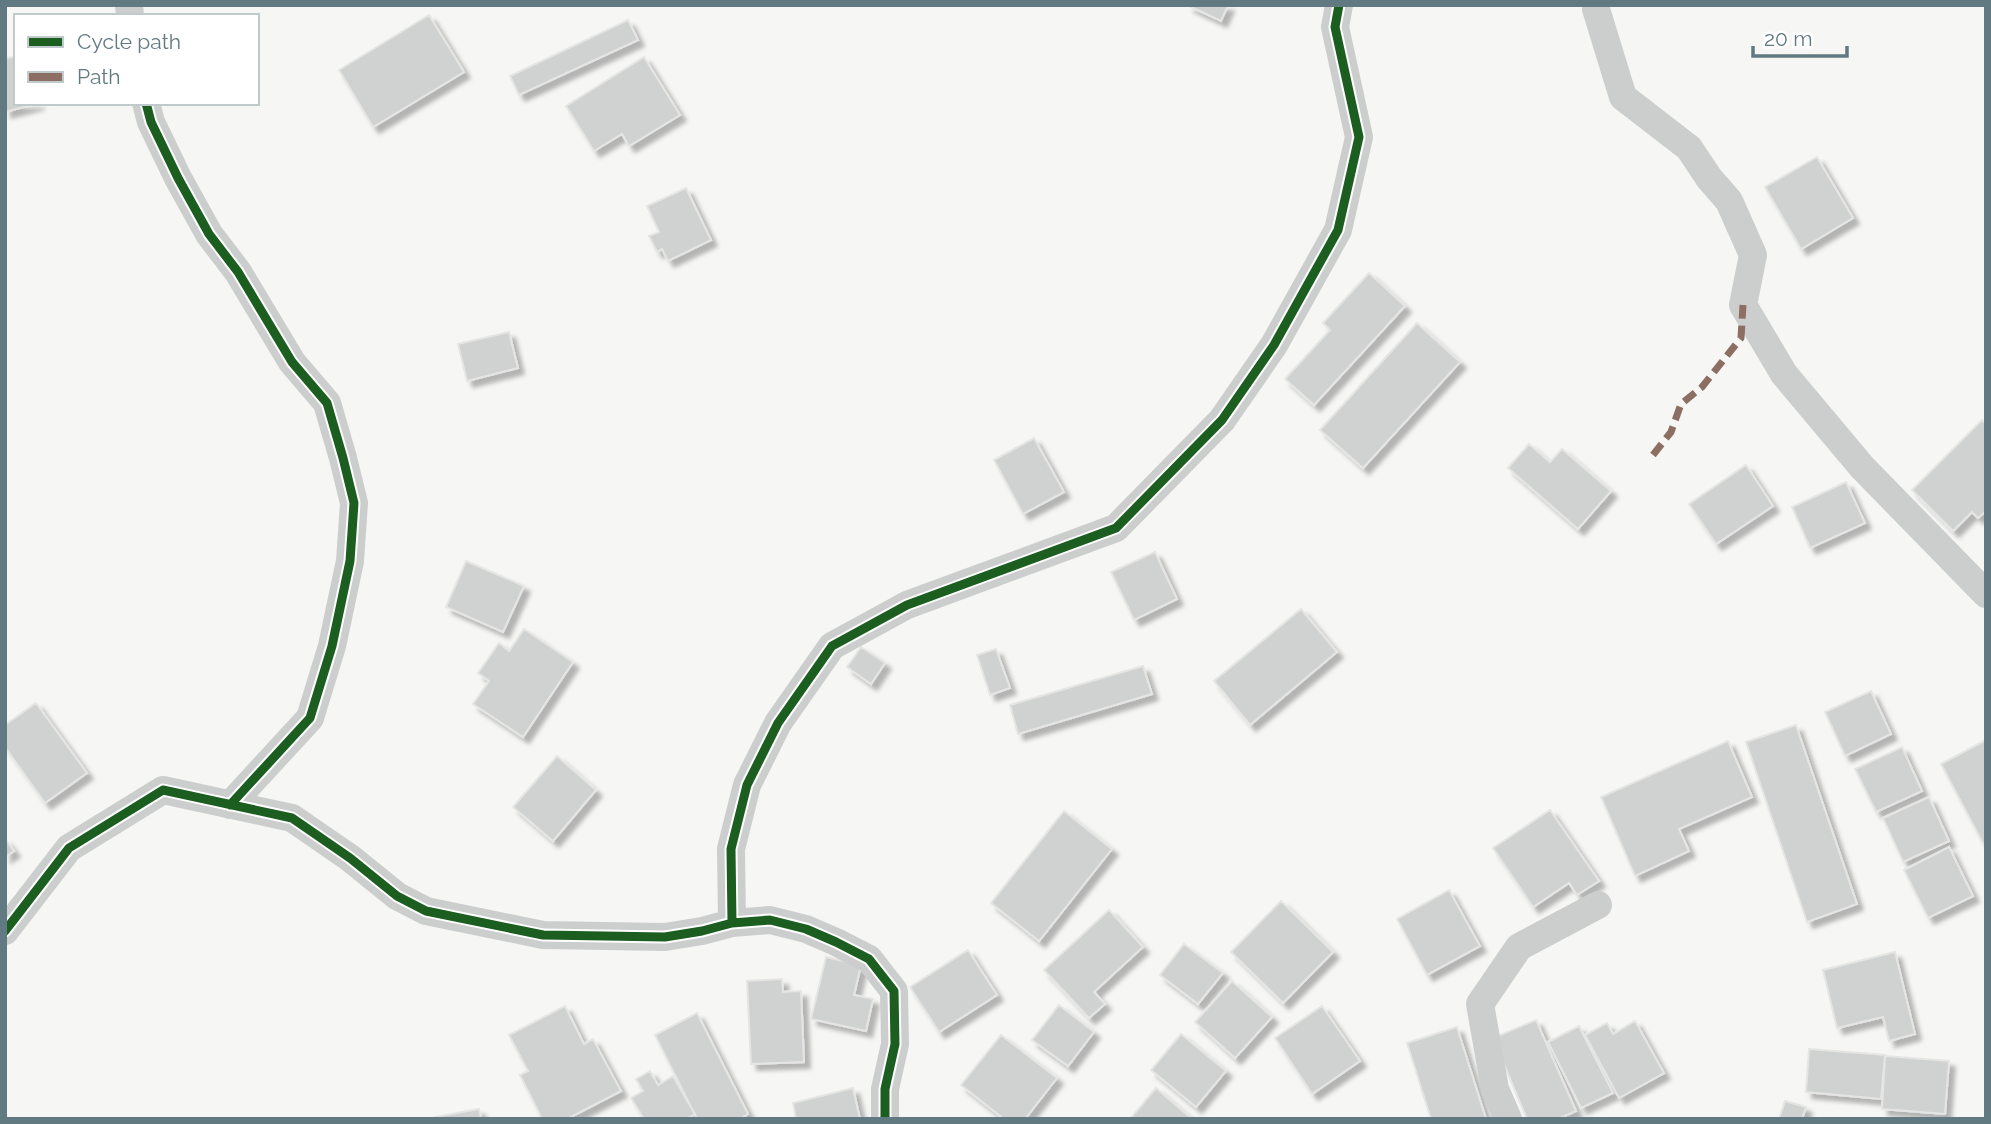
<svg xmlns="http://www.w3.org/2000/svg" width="1991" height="1124" font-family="Raleway,sans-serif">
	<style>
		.building { fill: #d0d1d1; stroke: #e5e5e4; stroke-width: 2; filter: url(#shadow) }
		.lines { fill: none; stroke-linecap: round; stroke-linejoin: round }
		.street { stroke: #cccece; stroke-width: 28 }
		.quiet { stroke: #8d6e63; stroke-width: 7; stroke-dasharray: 14 7; stroke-linecap: butt }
		.cycleway-casing { stroke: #fff; stroke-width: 13 }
		.cycleway { stroke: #1b5e20; stroke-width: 9 }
	</style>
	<defs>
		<filter id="shadow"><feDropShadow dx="6" dy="6" stdDeviation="2" flood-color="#0004"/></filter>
	</defs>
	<rect width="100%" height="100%" fill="#f6f6f5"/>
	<path class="building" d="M1187,5H1228L1221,21Z
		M429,15L464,72L373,127L339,70Z
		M628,20L638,40L519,95L510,76Z
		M16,56V103H39L5,112V59Z
		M644,57L680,115L629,146L622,134L594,151L566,106Z
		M1817,157L1853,218L1801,249L1765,187Z
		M686,188L711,240L668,261L662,249L657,252L649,236L659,232L647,206Z
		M1369,273L1405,306L1314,405L1285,379L1330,330L1323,323Z
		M1417,323L1460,362L1363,468L1320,430Z
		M509,332L518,368L467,381L458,344Z
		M1982,420L1986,424V511L1978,518L1972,512L1953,531L1912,490Z
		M1034,438L1064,492L1023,514L994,460Z
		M1529,444L1550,462L1562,449L1611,491L1578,529L1508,468Z
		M1746,465L1773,506L1716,544L1689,504Z
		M1846,482L1865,523L1810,548L1792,507Z
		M1155,552L1177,599L1134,620L1111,572Z
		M466,561L524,586L503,632L446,607Z
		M1301,609L1337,652L1250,725L1214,681Z
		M524,629L573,662L523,737L473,704L489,681L478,673L499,643L509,651Z
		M861,647L885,663L871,684L847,667Z
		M996,649L1010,688L990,695L977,655Z
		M1143,666L1152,694L1018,734L1010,705Z
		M1871,691L1891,734L1845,756L1825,712Z
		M36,703L87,773L45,803L5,747V725Z
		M1796,725L1857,904L1807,922L1746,742Z
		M1986,740V849L1941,764Z
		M1728,741L1752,797L1679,829L1689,851L1635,876L1601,797Z
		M1902,747L1922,791L1876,812L1855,769Z
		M557,756L596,790L553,841L513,807Z
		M1929,797L1949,841L1903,862L1883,818Z
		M1550,810L1599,881L1577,895L1569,883L1533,907L1493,848Z
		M1064,811L1112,849L1039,941L991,903Z
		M5,839L14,851L5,857Z
		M1949,847L1973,896L1928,918L1904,870Z
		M1449,890L1480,946L1427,975L1397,919Z
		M1281,901L1333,952L1283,1003L1231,952Z
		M1109,910L1143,947L1094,992L1105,1004L1089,1018L1044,970Z
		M1184,944L1223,973L1198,1004L1160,975Z
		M968,950L997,995L939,1032L910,987Z
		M1895,952L1915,1034L1889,1041L1883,1017L1837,1028L1823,970Z
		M826,957L861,965L854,995L873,999L866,1031L811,1019Z
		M782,979L783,992L801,991L804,1062L751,1064L747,981Z
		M1232,981L1272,1017L1235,1058L1195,1022Z
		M1059,1005L1094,1032L1068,1066L1032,1040Z
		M565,1006L584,1044L593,1039L621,1091L567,1119H542L520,1075L528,1071L509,1035Z
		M1322,1006L1360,1061L1312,1094L1275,1038Z
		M697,1013L748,1114L740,1119H697L655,1035Z
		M1536,1020L1576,1111L1558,1119H1527L1493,1038Z
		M1635,1021L1664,1073L1619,1098L1585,1035L1607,1023L1613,1034Z
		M1579,1026L1613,1093L1581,1108L1548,1042Z
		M1457,1027L1486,1119H1431L1407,1043Z
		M1181,1034L1226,1071L1196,1107L1151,1070Z
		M1001,1035L1057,1078L1025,1119H1004L961,1085Z
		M1809,1049L1885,1055L1881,1099L1806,1092Z
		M1885,1056L1949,1061L1945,1114L1882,1109Z
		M650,1071L658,1085L673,1076L695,1114L686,1119H644L631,1098L643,1091L636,1079Z
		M853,1088L860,1119H796L793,1103Z
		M1156,1088L1192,1119H1130Z
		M1785,1101L1806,1107L1802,1119H1779Z
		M479,1109L481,1119H435V1117Z"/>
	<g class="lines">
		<path class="street" d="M129,5L130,16
			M1596,9L1623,97L1689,148L1709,178L1729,201L1753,255L1743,305L1784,374L1862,467L1986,594
			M146,103L151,122L178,178L209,234L238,272L292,362L327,403L343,458L354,503L350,561L332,646L310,718L230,805
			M732,923L731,849L747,785L778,723L832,646L907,605L1116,528L1222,420L1274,345L1338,230L1359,137L1335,27L1339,5
			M5,931L69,848L163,790L292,818L350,858L397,896L426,911L543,935L665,937L702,931L732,923L770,920L806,929L836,942L869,959L894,991L895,1044L885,1089V1119
			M1508,1119L1495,1089L1480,1004L1519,947L1598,905"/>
		<path class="quiet" d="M1653,455L1671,432L1681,404L1702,387L1741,338L1743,305"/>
		<g class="cycleway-casing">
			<path id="cycleway" d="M146,103L151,122L178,178L209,234L238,272L292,362L327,403L343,458L354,503L350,561L332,646L310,718L230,805
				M732,923L731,849L747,785L778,723L832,646L907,605L1116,528L1222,420L1274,345L1338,230L1359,137L1335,27L1339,5
				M5,931L69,848L163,790L292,818L350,858L397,896L426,911L543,935L665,937L702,931L732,923L770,920L806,929L836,942L869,959L894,991L895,1044L885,1089V1119"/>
		</g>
		<use href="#cycleway" class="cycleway"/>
	</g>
	<rect width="1991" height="1124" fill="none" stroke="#617980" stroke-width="14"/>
	<rect x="14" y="14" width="245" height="91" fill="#ffffff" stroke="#c0c9cc" stroke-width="2"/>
	<rect x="28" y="37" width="35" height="10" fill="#1b5e20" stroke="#c0c9cc" stroke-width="2"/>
	<text x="77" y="49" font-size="21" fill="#617980">Cycle path</text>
	<rect x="28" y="72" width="35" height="10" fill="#8d6e63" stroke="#c0c9cc" stroke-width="2"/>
	<text x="77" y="84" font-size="21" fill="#617980">Path</text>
	<path d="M1753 46v10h94v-10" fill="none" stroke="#617980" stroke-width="3.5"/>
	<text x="1764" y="46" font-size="21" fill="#617980" stroke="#ffffff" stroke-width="5" paint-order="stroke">20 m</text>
</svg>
